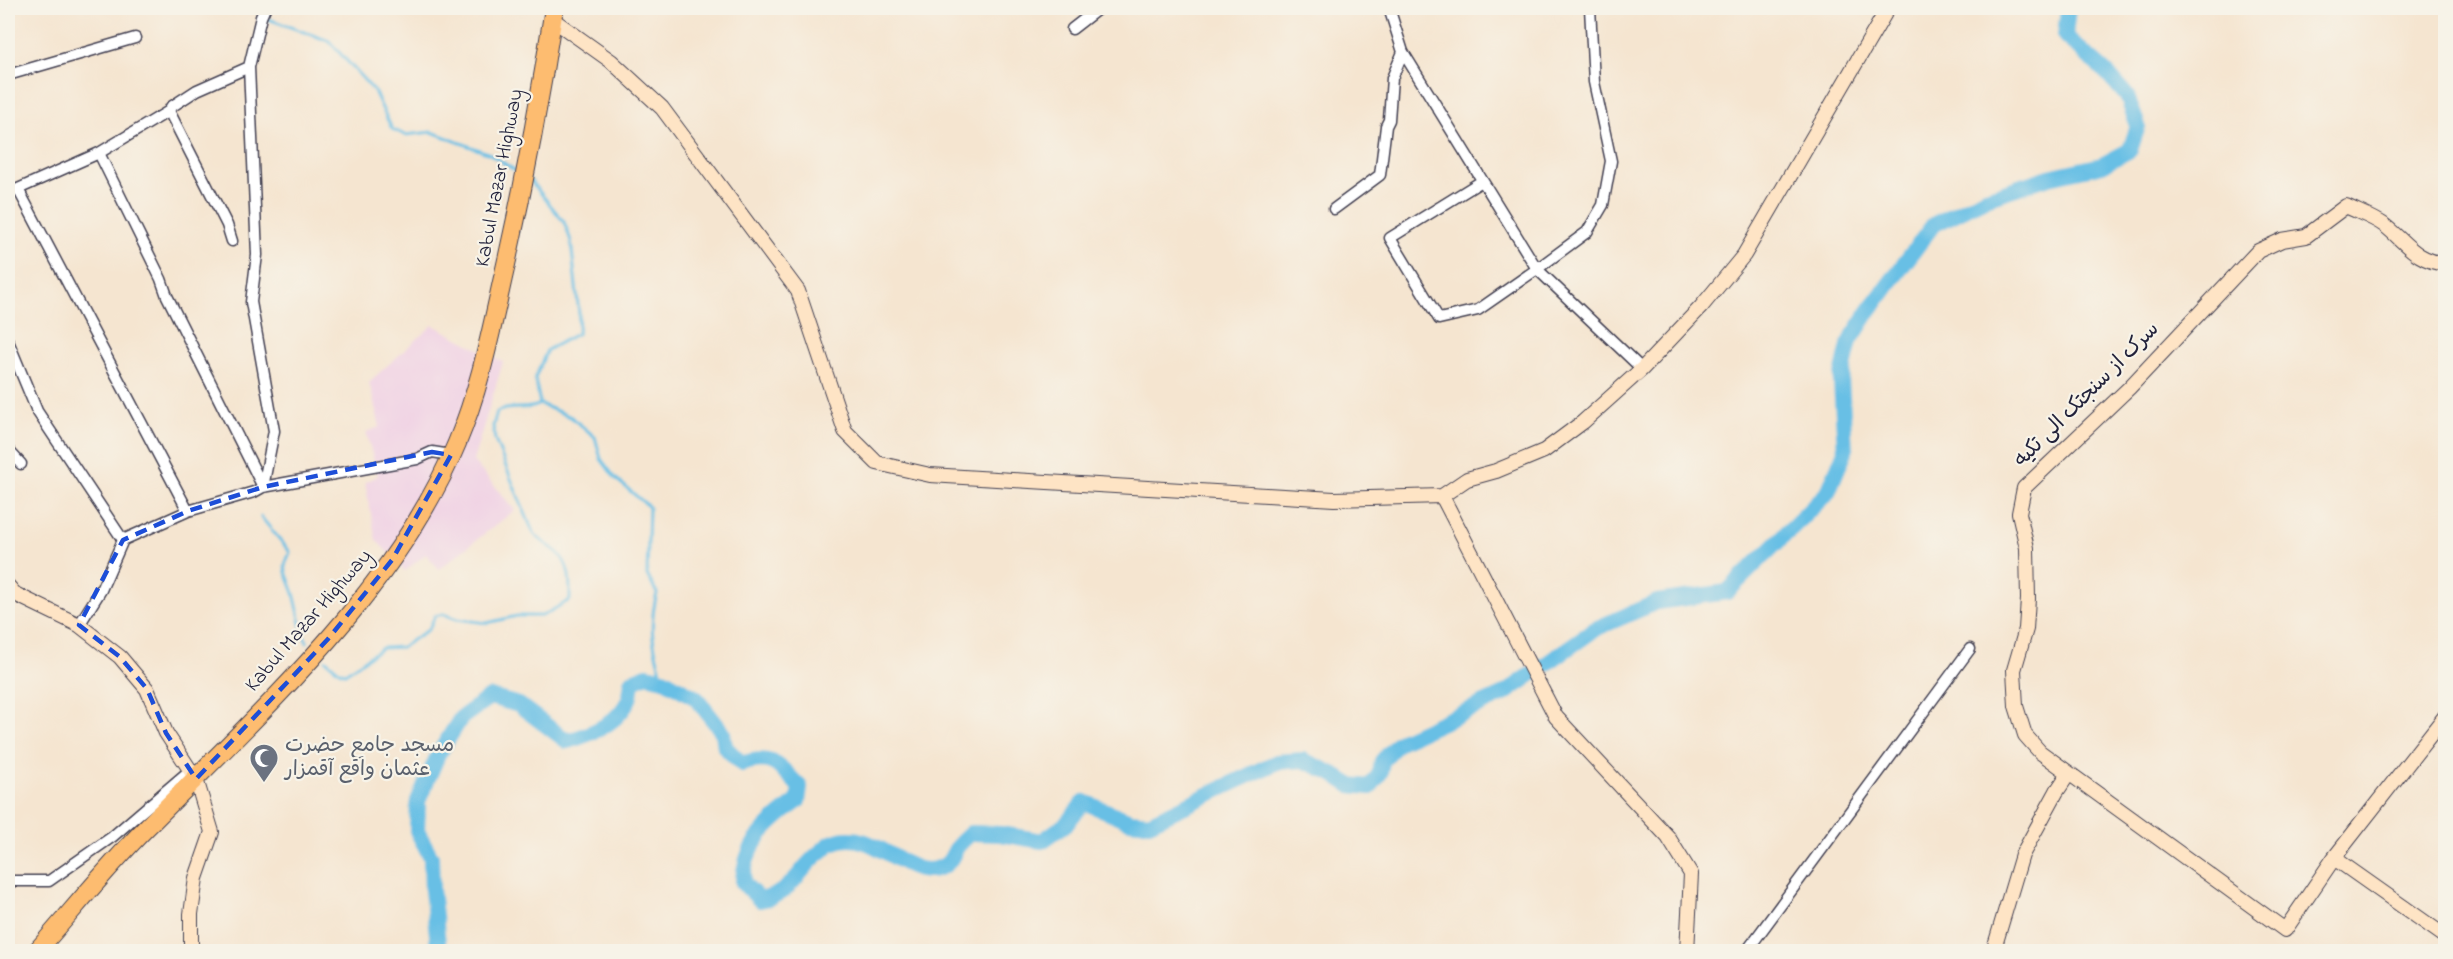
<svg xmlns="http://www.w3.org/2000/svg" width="2453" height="959" font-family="'Indie Flower','Playpen Sans Arabic',sans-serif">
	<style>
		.built { fill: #f0d0e4 }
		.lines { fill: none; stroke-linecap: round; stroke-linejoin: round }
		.stream { stroke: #68bfe5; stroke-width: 3 }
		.river { stroke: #68bfe5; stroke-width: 16 }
		.street-casing { stroke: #423f51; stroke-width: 13 }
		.secondary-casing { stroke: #423f51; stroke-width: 16 }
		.highway-casing { stroke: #423f51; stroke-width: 20 }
		.street { stroke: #fff; stroke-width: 10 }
		.secondary { stroke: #fee4c5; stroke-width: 14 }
		.highway { stroke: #fdbc6f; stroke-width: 18 }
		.marked { fill: none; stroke: #1d4ed8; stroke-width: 4.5; stroke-dasharray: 12 8; stroke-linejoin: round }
		.labels { text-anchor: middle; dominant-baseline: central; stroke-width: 4.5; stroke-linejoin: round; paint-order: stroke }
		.street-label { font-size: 21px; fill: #22223b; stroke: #f7f3e8 }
		.worship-label { font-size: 21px; fill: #5b616d; stroke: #f7f3e8; text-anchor: start }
	</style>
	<rect width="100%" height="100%" fill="#f7f3e8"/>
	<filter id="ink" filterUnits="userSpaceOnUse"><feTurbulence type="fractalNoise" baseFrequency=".0167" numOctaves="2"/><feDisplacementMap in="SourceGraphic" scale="12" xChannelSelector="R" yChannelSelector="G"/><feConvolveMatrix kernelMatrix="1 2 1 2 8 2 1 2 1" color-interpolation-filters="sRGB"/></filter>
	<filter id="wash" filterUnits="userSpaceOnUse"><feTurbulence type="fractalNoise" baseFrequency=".008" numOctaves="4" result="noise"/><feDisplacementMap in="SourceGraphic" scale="24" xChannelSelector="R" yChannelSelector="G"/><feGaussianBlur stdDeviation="1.35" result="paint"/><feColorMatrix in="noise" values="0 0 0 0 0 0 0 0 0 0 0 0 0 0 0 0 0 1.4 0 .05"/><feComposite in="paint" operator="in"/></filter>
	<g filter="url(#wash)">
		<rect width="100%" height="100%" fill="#f5e5d0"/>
		<path class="built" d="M433,325L503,362L473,461L515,510L439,569L426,554L405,571L376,540L365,482L378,476L366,432L380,427L369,382Z"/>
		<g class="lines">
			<path class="stream" d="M263,17L329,41L374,91L392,129L405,135L432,132L490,154L519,173
				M530,180L564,222L571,241L579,314L578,333L547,350L535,378L540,404L571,417L595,437L601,459L615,478L649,507L647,575L657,593C648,628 653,646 663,679
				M261,517L290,552L285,565L286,572L294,593L304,636L307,642
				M326,660L339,671L345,673L382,648L402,647L429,629L435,616L443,614L457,619L487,623L517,616H542L570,600C570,584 571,567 559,554C551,546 540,542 533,532L495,440L493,426L497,412C511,404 527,412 540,404"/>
			<path class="river" d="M439,952L432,890L431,857L417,831L418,801L438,755L461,718L490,697L519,705L567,741C590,735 619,723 629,699C631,694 631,686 632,681L647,675L663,679L696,698L723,733L725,747L742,764C773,753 780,767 800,787L798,801C768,823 744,844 743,883L760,900C795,893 797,869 823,850C826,847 830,843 834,842C877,825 909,888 945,865C952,861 953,852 958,846C962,841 967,837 971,833L1001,834L1042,841L1066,824L1084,802L1130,821L1149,823L1277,762L1303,760L1333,774L1350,785L1370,787L1380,773L1382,761L1399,742L1504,694L1595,629L1657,602L1727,592L1828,492L1845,451L1841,380L1850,341L1869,311L1933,225L1986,198L2049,177L2102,165L2130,150L2138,126L2127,96L2107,73L2065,36L2068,8"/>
		</g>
	</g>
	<g filter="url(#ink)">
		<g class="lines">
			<g class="street-casing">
				<path id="street" d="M1389,8L1403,52L1537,269L1642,369
					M1072,29L1099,8
					M8,75L135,38
					M169,111L227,225L232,241
					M99,153L161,279L167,296L263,487
					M1482,181L1390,238L1439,319L1478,310L1537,269L1587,232L1603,205L1611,161L1594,82L1590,8
					M1334,209L1380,175L1386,126L1389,120L1392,78L1403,52
					M8,341L37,411L123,540
					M8,450L21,464
					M263,487L274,431L251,302L257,255L249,67L261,17L265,8
					M188,511L18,189L99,153L169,111L171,107L197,90L249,67
					M79,625L101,590L123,540L188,511L254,492L263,487L417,459L432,452L451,455
					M8,881H49L112,837L189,771
					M1746,952L1970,649"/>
			</g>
			<g class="secondary-casing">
				<path id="secondary" d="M552,19L611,61L662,108L798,291L845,431L877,463L930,475L1334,499L1442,496
					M2446,264C2415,261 2406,242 2384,225C2373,217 2358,212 2346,206L2306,236L2282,240L2258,251L2129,388L2024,488L2019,513L2027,548L2028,599L2026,629L2014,670L2016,706L2025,735L2040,752L2285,930L2334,858L2446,937
					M8,586L15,594L79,625L120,657L147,689L166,733L196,779L212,832L196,878L191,914V952
					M2334,858L2446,715
					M1687,952L1691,874L1668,837L1556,717L1442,496L1467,479L1496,471L1544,451L1583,422L1642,369L1701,307L1744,255L1888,8
					M1993,952L2022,855L2057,791L2069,773"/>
			</g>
			<g class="highway-casing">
				<path id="highway" d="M36,952C73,910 108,866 147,827C258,714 396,591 457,443C479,391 490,336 502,282C523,191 540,100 554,8"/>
			</g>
			<use href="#street" class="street"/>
			<use href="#secondary" class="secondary"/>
			<use href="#highway" class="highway"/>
		</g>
	</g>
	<path class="marked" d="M432,452L451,455L392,560L328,639L196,779L166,733L147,689L120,657L79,625L123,540L188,511L263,487Z"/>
	<defs>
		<g id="mosque-pin" transform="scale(1.5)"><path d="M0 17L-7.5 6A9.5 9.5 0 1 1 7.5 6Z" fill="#6b7280" stroke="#f7f3e8"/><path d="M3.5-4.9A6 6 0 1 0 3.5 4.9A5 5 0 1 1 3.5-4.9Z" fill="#fff"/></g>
	</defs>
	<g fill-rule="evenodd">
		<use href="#mosque-pin" x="264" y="758"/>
	</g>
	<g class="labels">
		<g class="street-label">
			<text transform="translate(500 178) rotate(-79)">Kabul Mazar Highway</text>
			<text transform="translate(2087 395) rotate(-45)">سرک از سنجتک الی تکیه</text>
			<text transform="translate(309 621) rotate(-49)">Kabul Mazar Highway</text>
		</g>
		<g class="worship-label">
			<text x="285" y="746">مسجد جامع حضرت<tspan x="285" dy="24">عثمان واقع آقمزار</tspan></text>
		</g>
	</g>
	<rect width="2453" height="959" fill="none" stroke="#f7f3e8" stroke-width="30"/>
</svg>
